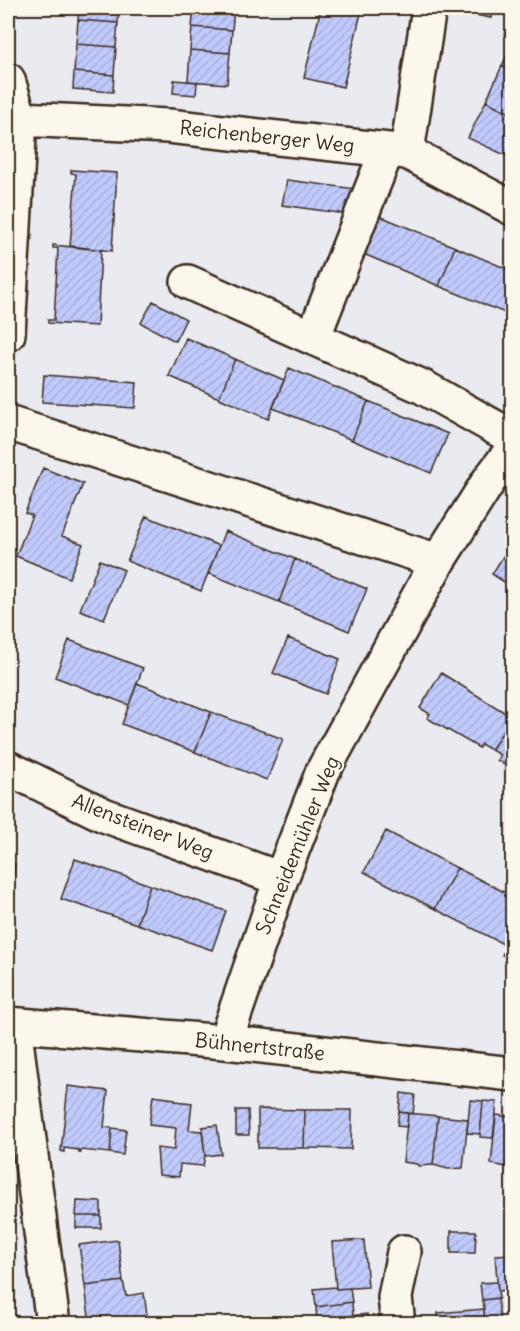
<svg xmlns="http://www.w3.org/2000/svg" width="520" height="1331" font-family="Delius,sans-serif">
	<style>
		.building { fill: url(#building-hatch); stroke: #3b2a1e; stroke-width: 1.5 }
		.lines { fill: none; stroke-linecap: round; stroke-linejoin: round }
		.minor-casing { stroke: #3b2a1e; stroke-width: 38 }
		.minor { stroke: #fbf7ec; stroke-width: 33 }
		.labels { text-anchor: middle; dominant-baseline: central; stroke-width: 4.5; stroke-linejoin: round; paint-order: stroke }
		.street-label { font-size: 20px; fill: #3b2a1e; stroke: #fbf7ec }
	</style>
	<defs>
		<pattern id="building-hatch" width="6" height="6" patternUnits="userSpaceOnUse" patternTransform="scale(1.5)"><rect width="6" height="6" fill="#c1cafc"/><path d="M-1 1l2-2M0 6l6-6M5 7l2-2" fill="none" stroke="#a7aed8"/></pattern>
	</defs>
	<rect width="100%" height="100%" fill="#eaeaf1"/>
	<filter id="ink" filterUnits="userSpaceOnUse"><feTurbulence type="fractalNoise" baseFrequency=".0167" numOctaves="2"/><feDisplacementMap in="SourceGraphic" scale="12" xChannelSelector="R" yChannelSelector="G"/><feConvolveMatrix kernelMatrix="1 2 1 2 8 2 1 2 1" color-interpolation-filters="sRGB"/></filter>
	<g filter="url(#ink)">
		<path class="building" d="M79,8H119L118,23L78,20Z
			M194,8H234L232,30L192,27Z
			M321,8H339L361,13L343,87L304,78Z
			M466,8H493L491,18L465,13Z
			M78,20L118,23L116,47L76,44Z
			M192,27L232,30L230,53L190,50Z
			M76,44L116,47L114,75L74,72Z
			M512,44V71L502,66Z
			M190,50L230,53L227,84L188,81Z
			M502,66L512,71V114L486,101Z
			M74,72L114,75L113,92L73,89Z
			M174,80L197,82L196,95L173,93Z
			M486,101L512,114V144L507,156L468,138Z
			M71,170L117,173L112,251L70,246L76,174L71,173Z
			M287,180L364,190L353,215L282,205Z
			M375,214L455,247L439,286L359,252Z
			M53,245L101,250L97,326L48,323V320H54L58,248H53Z
			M455,247L512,271V316L439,286Z
			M153,301L186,319L175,341L141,323Z
			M186,338L235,359L219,398L169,376Z
			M235,359L284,380L268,419L219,398Z
			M289,368L368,401L352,440L273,408Z
			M44,375L137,382L135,408L42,402Z
			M368,401L448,434L431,473L352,440Z
			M43,468L83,484L62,536L83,544L69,578L16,556L32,515L25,513Z
			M146,516L219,546L201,591L127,561Z
			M225,531L295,559L279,602L208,573Z
			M512,542V587L492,574Z
			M295,559L367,589L349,631L279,602Z
			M100,560L124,570L104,619L80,610Z
			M288,638L340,659L326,694L273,673Z
			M69,640L143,668L129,705L55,677Z
			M441,673L512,717L491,750L481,744L479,748L427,718L430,714L420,708Z
			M137,683L211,712L195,752L122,724Z
			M211,712L283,739L267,780L195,752Z
			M512,717V769L497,760L500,755L491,750Z
			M386,831L457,868L435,909L364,872Z
			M75,859L150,885L137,924L61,899Z
			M8,863L15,864L12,893H8Z
			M457,868L512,896V936L507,946L435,909Z
			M150,885L226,911L212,950L137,924Z
			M8,893H12L10,923H8Z
			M512,936V960L502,955Z
			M68,1086L108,1091L104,1127L112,1128L110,1153L81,1150V1153H79V1150L64,1148V1152L61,1151Z
			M401,1093L415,1095L413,1114L399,1112Z
			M153,1096L175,1099V1101L192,1103L189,1130L202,1131L205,1156L203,1166L180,1164L179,1177L159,1175L157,1148L174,1150L176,1128L149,1125Z
			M470,1100L483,1101L480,1134L467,1133Z
			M483,1101L497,1102L493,1138L480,1137Z
			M258,1109L305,1110L304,1148H258Z
			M236,1110H248L249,1135H236Z
			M305,1110H352L351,1149L304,1148Z
			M399,1112L408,1113L407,1127L397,1126Z
			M408,1113L438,1116L433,1165L418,1166L417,1164L403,1162Z
			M496,1115L512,1117V1168L491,1164Z
			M438,1116L468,1119L463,1168L448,1169L433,1165Z
			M217,1125L221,1154L205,1156L202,1127Z
			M112,1128L126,1130L123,1155L110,1153Z
			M77,1201L101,1202V1216H76Z
			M76,1216H101V1228H76Z
			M451,1231H476L475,1253H451Z
			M118,1240L123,1281L85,1286L79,1245Z
			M364,1240L368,1287L336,1289L332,1242Z
			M512,1254V1290L498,1291L495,1255Z
			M123,1281L126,1296L144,1293L148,1322L90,1324L85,1286Z
			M497,1282L499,1298L482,1300L480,1283Z
			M335,1287L336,1289L350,1288L352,1302L316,1307L314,1289Z
			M498,1298L500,1321L485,1323L483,1300Z
			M352,1302L353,1316L317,1322L316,1307Z
			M484,1309L485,1324H438V1313Z
			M367,1314L368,1324H335L334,1318Z"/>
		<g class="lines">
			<g class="minor-casing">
				<path id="minor" d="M8,80L20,119L8,334
					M8,116L20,119L168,126L407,152L512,208
					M407,152L429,8
					M188,282L423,387L512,437
					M313,338L387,150
					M8,423L438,561
					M8,768L104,815L281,879
					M8,1024L225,1042L512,1074
					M14,1025L53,1324
					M225,1042L281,879L323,771L438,561L490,479L512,450
					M398,1324L395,1297L404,1252"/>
			</g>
			<use href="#minor" class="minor"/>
		</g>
	</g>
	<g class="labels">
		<g class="street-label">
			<text transform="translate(267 136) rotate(6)">Reichenberger Weg</text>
			<text transform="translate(143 826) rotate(21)">Allensteiner Weg</text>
			<text transform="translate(297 845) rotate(-68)">Schneidemühler Weg</text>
			<text transform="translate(260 1046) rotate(6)">Bühnertstraße</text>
		</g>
	</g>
	<rect width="520" height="1331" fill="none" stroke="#fbf7ec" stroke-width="30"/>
	<rect x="15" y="15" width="490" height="1301" fill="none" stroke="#3b2a1e" stroke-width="2" filter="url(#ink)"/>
</svg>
